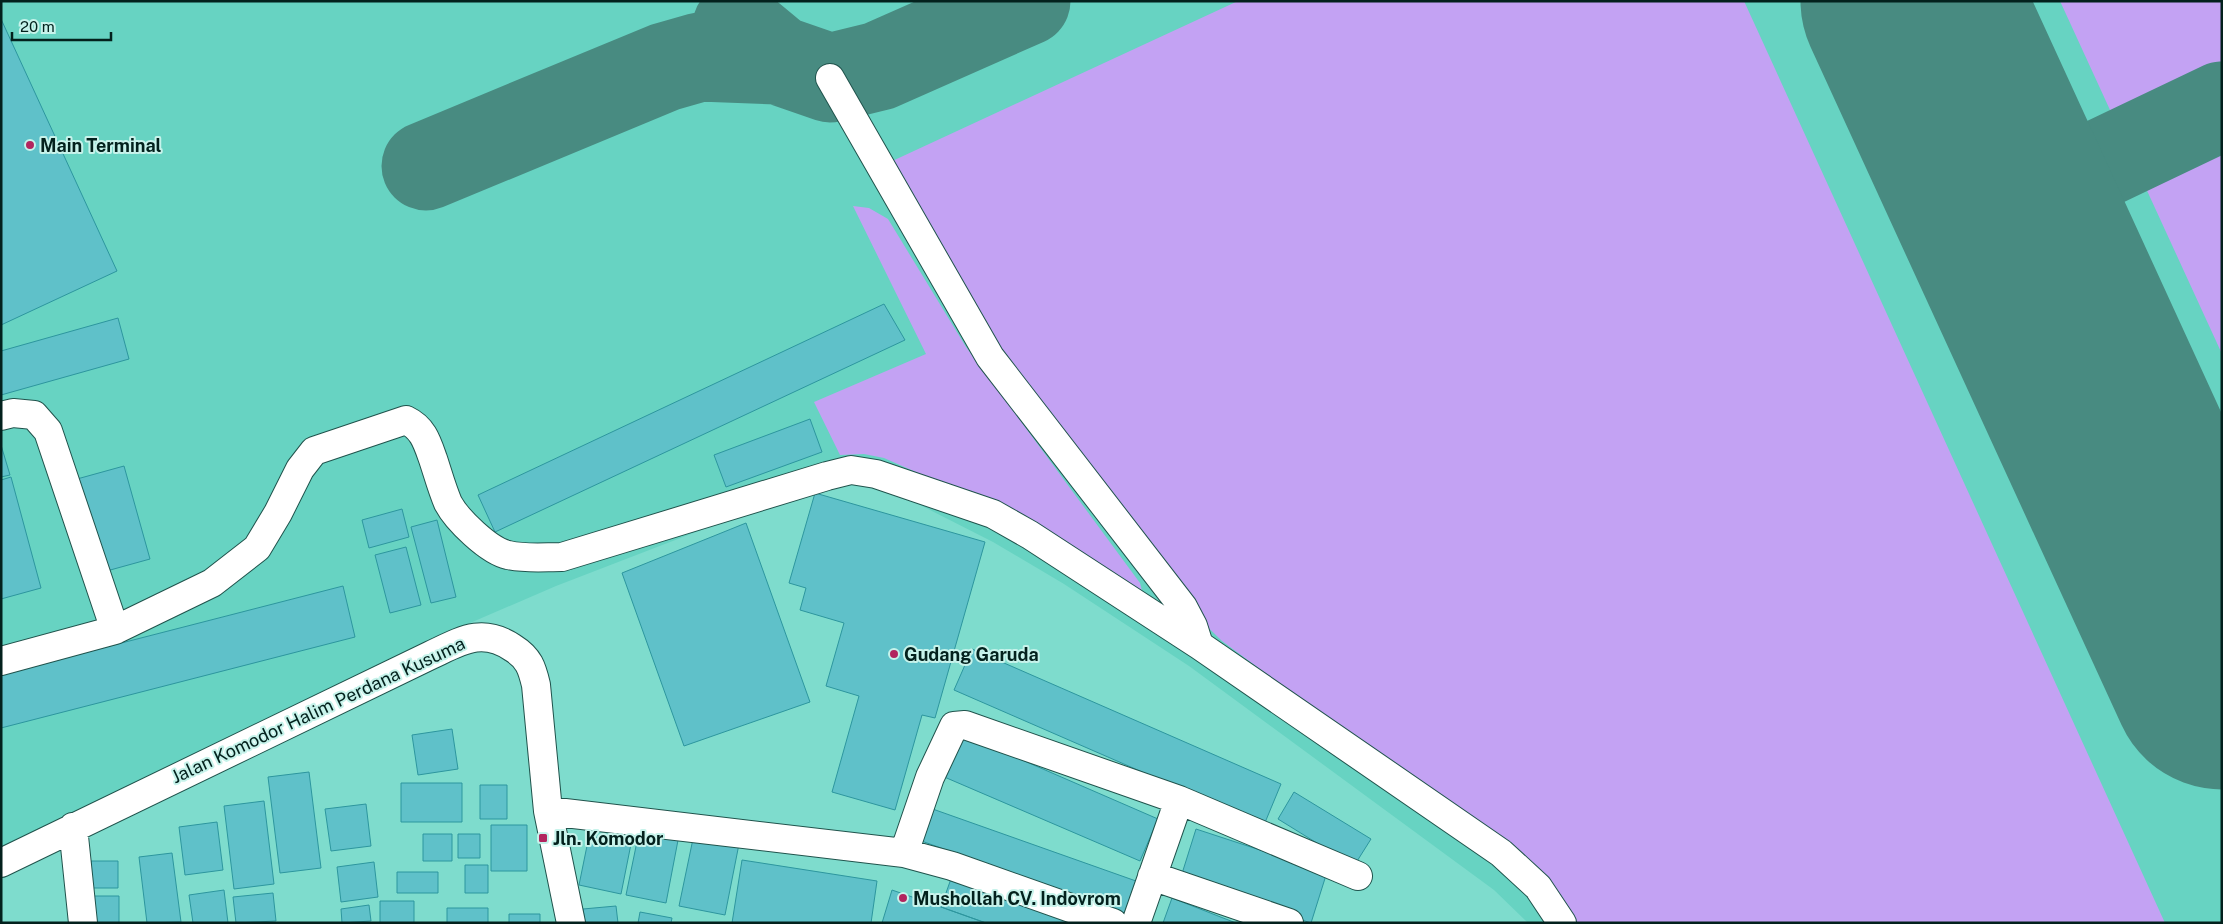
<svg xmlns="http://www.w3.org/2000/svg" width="2223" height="924" font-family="'Public Sans',sans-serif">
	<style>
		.built { fill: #67d3c2 }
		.green { fill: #c3a2f3 }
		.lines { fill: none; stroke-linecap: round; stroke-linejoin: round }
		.taxiway { stroke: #488b81; stroke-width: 89 }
		.runway { stroke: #488b81; stroke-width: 221 }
		.building { fill: #5fc1c9; stroke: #2d969e }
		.minor-casing { stroke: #20534c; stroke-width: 30 }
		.minor { stroke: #fff; stroke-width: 28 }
		.poi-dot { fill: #b2255e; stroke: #c7f3eb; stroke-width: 2 }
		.labels { text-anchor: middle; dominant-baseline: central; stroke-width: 4; stroke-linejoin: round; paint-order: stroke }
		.poi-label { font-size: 18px; font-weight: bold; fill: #03211d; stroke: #c7f3eb; text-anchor: start }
		.street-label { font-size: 18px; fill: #03211d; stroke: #c7f3eb }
	</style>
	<rect width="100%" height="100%" fill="#7edccd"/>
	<path class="built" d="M1,1H2222V923H1528L1494,890L1189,666L1064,584L993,542L865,477L836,478L556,586L470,623L1,851Z"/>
	<path class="green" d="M1238,1H1744L2165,923H1577L1561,895L1539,868L1499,835L1272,678L1222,641L1189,609L995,343L888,163Z
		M2060,1H2222V106L2163,135L2222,107V354Z
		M853,206L869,208L888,219L966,347L1140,583L1142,591L1134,594L1002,510L884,458L864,454L840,455L814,402L926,354Z"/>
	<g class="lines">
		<path class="taxiway" d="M737,26L778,60L830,78L879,66L1026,1
			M426,166L665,67L700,57L778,60
			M2006,209L2222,106"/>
		<path class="runway" d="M1911,1L2222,679"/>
	</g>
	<path class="building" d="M1,19L117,271L1,325Z
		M884,304L905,340L495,532L478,495Z
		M118,318L129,359L1,395V351Z
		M810,419L822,452L726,487L714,455Z
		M1,445L10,475L1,477Z
		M124,466L150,559L103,572L77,479Z
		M11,477L41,588L1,599V480Z
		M815,493L985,542L935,718L922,715L895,810L832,792L859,696L826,686L844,623L800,610L806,588L789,583Z
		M402,509L409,537L369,548L362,520Z
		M437,520L456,597L431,603L411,527Z
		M746,523L810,702L684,746L622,573Z
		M406,547L421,605L390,613L375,555Z
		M343,586L355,637L1,728V674Z
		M972,649L1281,784L1264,825L954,690Z
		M452,729L458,769L418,775L412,735Z
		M960,733L1158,819L1140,861L942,776Z
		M309,772L321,868L280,873L268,777Z
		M401,783H462V822H401Z
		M480,785H507V819H480Z
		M1294,792L1371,839L1354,866L1278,819Z
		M264,801L274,884L234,889L224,806Z
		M366,804L371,846L331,851L325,809Z
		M927,807L1136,881L1124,914L916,839Z
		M217,822L223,870L185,875L179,827Z
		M491,825H527V871H491Z
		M640,827L679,835L666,903L626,895Z
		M1196,829L1327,872L1311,923L1180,880Z
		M423,834H452V861H423Z
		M458,834H480V858H458Z
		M694,834L739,844L725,915L679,906Z
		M589,836L631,844L621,894L579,885Z
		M172,853L181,922L147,923L139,857Z
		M742,860L877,881L871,923H732Z
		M91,861H118V888H91Z
		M374,862L378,897L341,902L337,867Z
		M465,865H488V893H465Z
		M397,872H438V893H397Z
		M952,876L1072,918L1070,923H986L941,907Z
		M224,890L228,923H193L189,895Z
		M892,890L941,907L986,923H882Z
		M273,893L276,921L236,923L233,897Z
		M89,896H119V923H89Z
		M1172,898L1236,923H1163Z
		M380,901H414V923H380Z
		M369,905L371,921L342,923L341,909Z
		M616,906L618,923H585L583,909Z
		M447,908H488V923H447Z
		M640,912L672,918L671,923H638Z
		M509,914H540V923H509Z"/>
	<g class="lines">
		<g class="minor-casing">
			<path id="minor" d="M830,78L990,357L1183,607L1193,626L1199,645L1501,853L1538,887L1562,923
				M1,416L13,413L34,415L48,431L115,630
				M1,661L115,630L212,583L257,548L278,513L300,469L314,451L406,420C423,428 427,442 433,459C438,474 442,489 448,503C457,520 489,551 508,555C525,559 544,557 562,557L827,476L851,470L876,474L993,514L1030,535L1199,645
				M1179,800L1358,876
				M548,811L904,853L952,866L1113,923
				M73,827L83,923
				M904,853L930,777L954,726L965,725L1179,800L1136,923
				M1,863L431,655C461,641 482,627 513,648C529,658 532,668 536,685L548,811L571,923
				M1152,876L1289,923"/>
		</g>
		<use href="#minor" class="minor"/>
	</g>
	<g class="poi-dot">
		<circle cx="30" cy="145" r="5"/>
		<circle cx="894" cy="654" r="5"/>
		<rect x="538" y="833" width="10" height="10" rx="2.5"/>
		<circle cx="903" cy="898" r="5"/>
	</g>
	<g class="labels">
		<g class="poi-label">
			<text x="40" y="145">Main Terminal</text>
			<text x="904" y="654">Gudang Garuda</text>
			<text x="553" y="838">Jln. Komodor</text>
			<text x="913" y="898">Mushollah CV. Indovrom</text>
		</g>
		<g class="street-label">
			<text transform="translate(318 710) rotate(-25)">Jalan Komodor Halim Perdana Kusuma</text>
		</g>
	</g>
	<rect width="2223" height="924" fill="none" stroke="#03211d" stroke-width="5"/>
	<path d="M12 32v8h99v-8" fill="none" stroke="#03211d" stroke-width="2.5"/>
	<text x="20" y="32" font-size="15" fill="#03211d" stroke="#c7f3eb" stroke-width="4" paint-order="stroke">20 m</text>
</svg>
